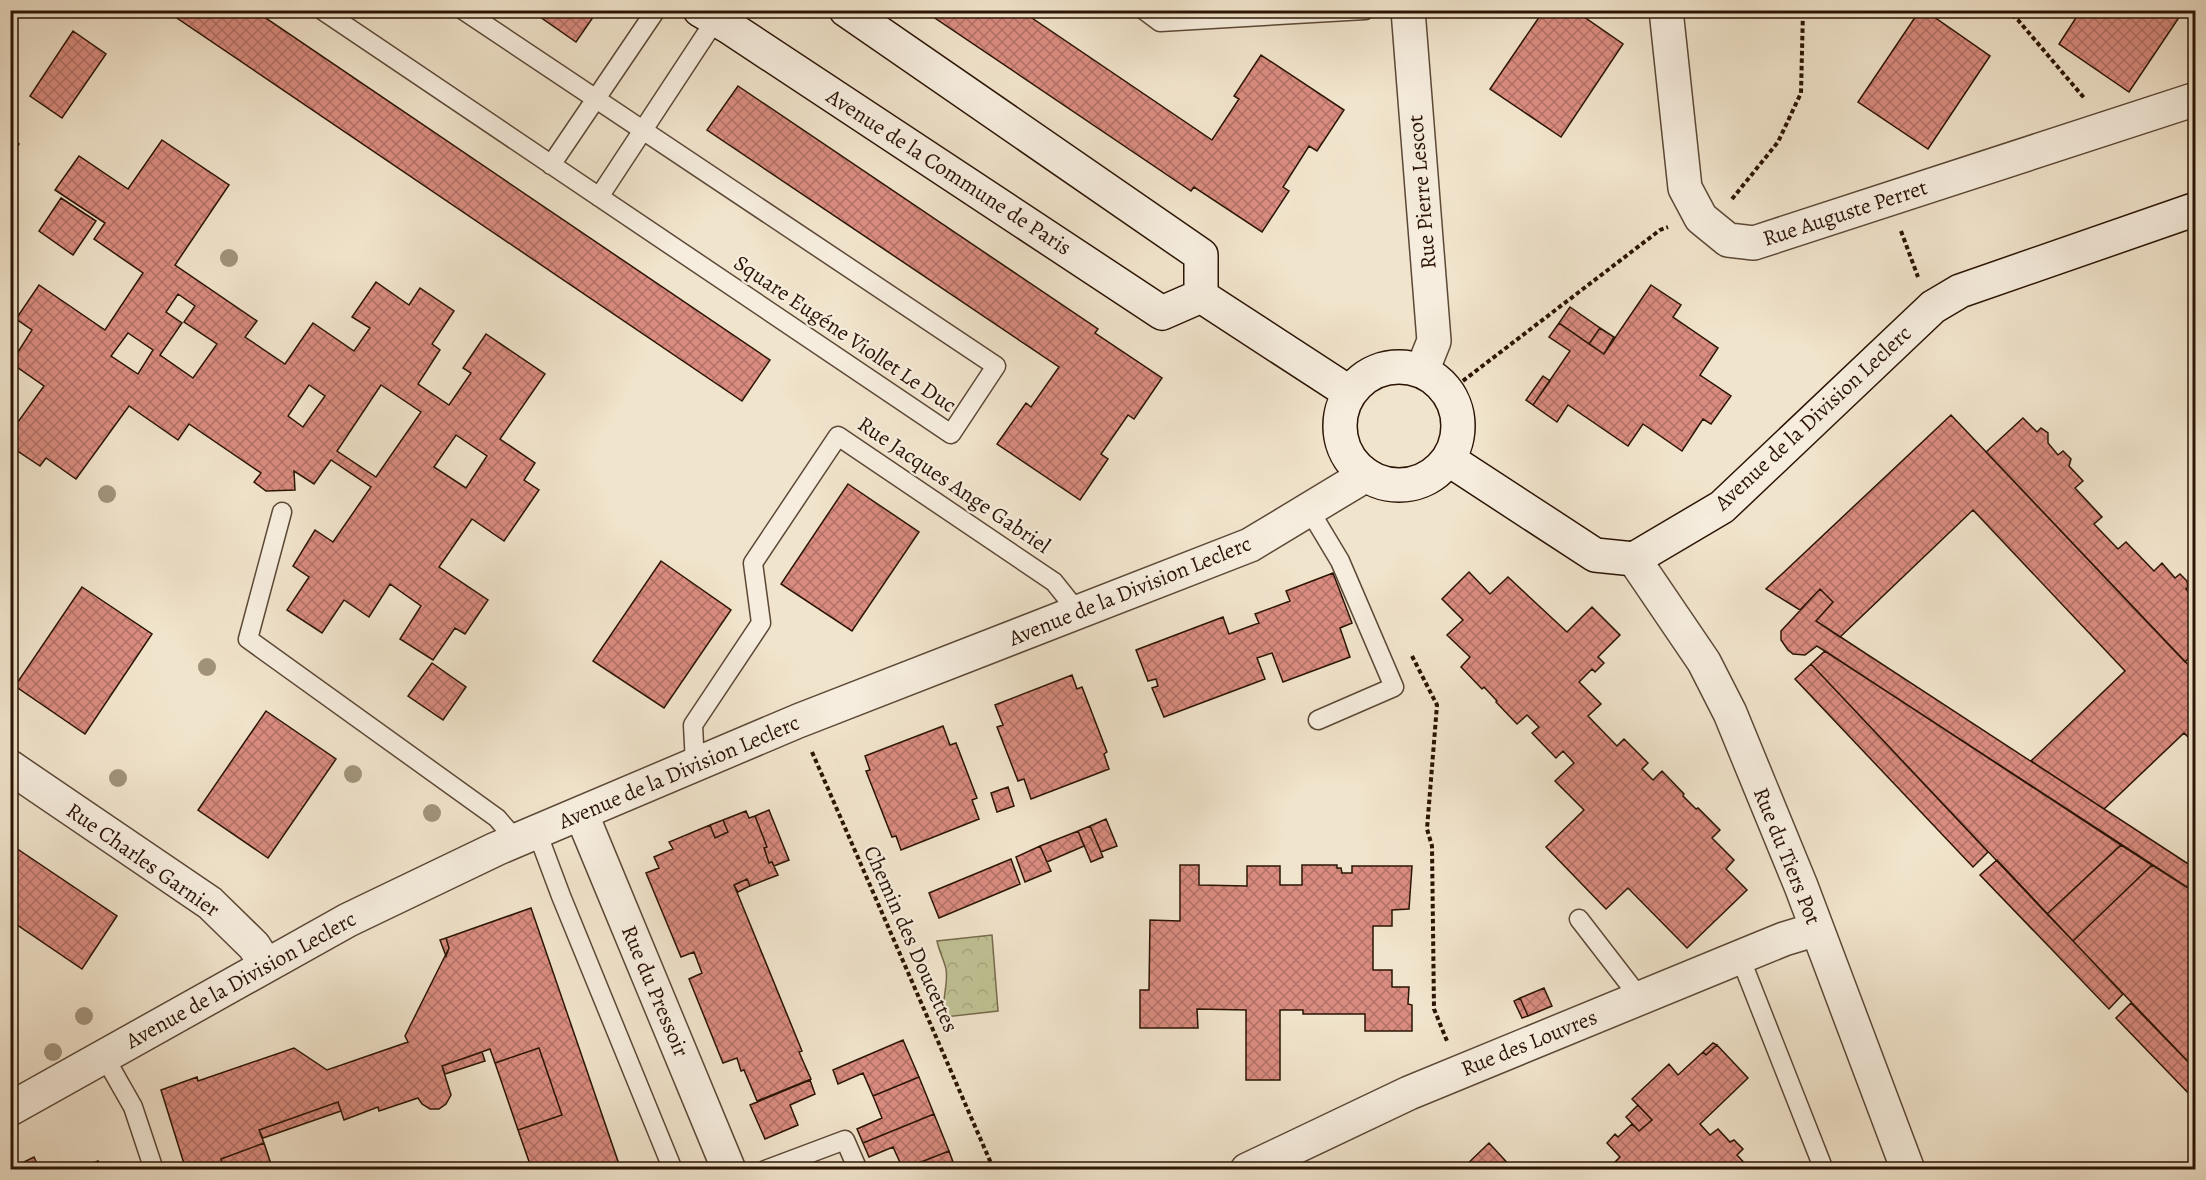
<svg xmlns="http://www.w3.org/2000/svg" width="2206" height="1180" font-family="Alegreya,serif">
	<style>
		.park { fill: url(#park-crowns); stroke: #766b4c; stroke-width: 1.5 }
		.building { fill: url(#building-cross-hatch); stroke: #2b1404; stroke-width: 1.5; fill-rule: evenodd }
		.lines { fill: none; stroke-linecap: round; stroke-linejoin: round }
		.lane-casing { stroke: #5c4836; stroke-width: 21 }
		.street-casing { stroke: #5c4836; stroke-width: 36 }
		.secondary-casing { stroke: #2b1404; stroke-width: 36 }
		.path { stroke: #2b1404; stroke-width: 4; stroke-dasharray: 4.5 3; stroke-linecap: butt }
		.lane { stroke: #f6edde; stroke-width: 18 }
		.street { stroke: #f6edde; stroke-width: 33 }
		.secondary { stroke: #f6edde; stroke-width: 33 }
		.tree { fill: #a1937a }
		.labels { text-anchor: middle; dominant-baseline: central; stroke-width: 4.5; stroke-linejoin: round; paint-order: stroke }
		.street-label { font-size: 22px; fill: #2b1404; stroke: #f6edde }
	</style>
	<defs>
		<pattern id="park-crowns" width="20" height="18" patternUnits="userSpaceOnUse" patternTransform="scale(1.5)"><rect width="20" height="18" fill="#c0c294"/><path d="M2 6a3 3 0 1 1 6 0M12 15a3 3 0 1 1 6 0" fill="none" stroke="#a5a67e"/></pattern>
		<pattern id="building-cross-hatch" width="8" height="8" patternUnits="userSpaceOnUse" patternTransform="scale(1.5)"><rect width="8" height="8" fill="#da8c80"/><path d="M0 0l8 8M0 8l8-8" fill="none" stroke="#b17167"/></pattern>
	</defs>
	<rect width="100%" height="100%" fill="#f1e4cc"/>
	<filter id="stains"><feTurbulence type="fractalNoise" baseFrequency=".00333" numOctaves="4"/><feColorMatrix values="0 0 0 0 .2 0 0 0 0 .09 0 0 0 0 .02 0 0 0 .5 -.17"/></filter>
	<radialGradient id="worn" r=".72"><stop offset=".6" stop-color="#630" stop-opacity="0"/><stop offset="1" stop-color="#630" stop-opacity=".3"/></radialGradient>
	<path class="park" d="M992,935L998,1011L945,1017C940,1003 949,985 946,969C944,960 939,951 937,941Z"/>
	<path class="building" d="M165,10H254L770,360L742,401Z
		M530,10H598L576,42Z
		M923,10H1020L1212,140L1239,99L1234,96L1261,55L1344,110L1317,151L1309,146L1283,187L1289,191L1262,232L1194,187L1191,191Z
		M1544,10H1574L1623,44L1561,137L1490,89Z
		M1920,10H1924L1990,56L1928,149L1858,102Z
		M2081,10H2184L2129,92L2059,44Z
		M73,31L106,54L62,118L30,96Z
		M738,86L1098,329L1095,333L1162,378L1134,419L1128,415L1101,454L1108,459L1080,500L997,444L1026,403L1031,407L1059,367L707,130Z
		M10,139L19,144L10,157Z
		M162,140L229,185L175,265L257,321L245,337L285,364L313,323L354,351L370,328L352,317L376,282L409,305L420,288L454,311L432,344L440,350L418,384L449,405L471,373L463,368L486,334L545,374L500,439L535,463L524,480L539,490L504,541L472,519L439,567L488,600L465,634L455,628L433,660L400,639L421,606L390,584L369,617L344,600L322,633L287,610L309,577L293,566L315,530L333,542L371,487L331,460L314,484L294,471L295,490L266,491L254,482L261,473L189,424L178,440L129,406L76,479L46,458L40,466L10,446V433L44,386L11,363L32,330L16,319L39,285L105,330L143,273L94,239L105,223L55,190L79,156L128,189ZM178,294L195,306L184,322L217,344L193,378L160,355L182,323L166,312ZM128,333L153,350L138,374L111,356ZM309,385L325,396L303,427L288,416ZM381,385L421,412L376,477L337,451ZM456,435L487,456L466,488L434,467Z
		M61,198L96,221L73,255L39,231Z
		M1651,285L1681,305L1673,317L1718,348L1700,375L1731,396L1711,424L1703,419L1682,451L1643,424L1628,446L1568,405L1557,422L1533,405L1570,351L1549,337L1559,323L1604,354Z
		M1570,307L1600,328L1589,344L1559,323Z
		M1600,328L1614,337L1604,354L1589,344Z
		M1543,376L1550,381L1533,405L1526,400Z
		M1951,415L2196,673V745L2184,733L2104,809L2031,761L2125,671L1973,510L1840,637L1816,621L1833,602L1820,589L1800,610L1766,589Z
		M2023,418L2037,432L2041,428L2048,433V443L2058,455L2063,451L2071,459L2069,466L2083,481L2075,488L2102,517L2094,524L2118,549L2126,542L2154,571L2162,563L2175,578L2180,574L2187,581L2188,587L2186,589L2196,599V651L2185,662L1986,452Z
		M848,484L919,532L852,631L781,584Z
		M661,561L731,610L664,708L593,661Z
		M1469,572L1490,594L1508,577L1567,632L1592,607L1620,635L1598,657L1604,663L1595,672L1592,669L1579,682L1601,704L1588,716L1617,746L1624,739L1648,763L1642,769L1653,780L1662,771L1684,794L1683,796L1696,809L1698,808L1720,830L1712,838L1734,860L1726,869L1747,890L1687,948L1628,888L1606,909L1546,847L1584,810L1555,781L1574,763L1563,751L1556,758L1532,733L1539,727L1527,715L1517,724L1496,702L1497,701L1484,687L1482,689L1461,667L1470,657L1447,635L1463,620L1442,599Z
		M1333,573L1352,623L1340,628L1350,657L1283,682L1272,653L1257,658L1265,679L1164,717L1152,688L1158,686L1156,679L1148,681L1136,650L1223,617L1229,634L1259,623L1255,614L1290,601L1286,591Z
		M82,587L152,634L85,734L15,686Z
		M1820,589L1833,602L1816,621L2196,869V893L1817,646L1805,655L1793,654L1788,650L1781,640V631Z
		M1825,651L2121,845L2047,914L1811,664Z
		M432,663L466,687L443,720L408,696Z
		M1811,664L1988,852L1973,867L1795,679Z
		M1072,675L1077,689L1082,687L1107,752L1104,754L1109,769L1031,799L1024,779L1018,781L997,727L1003,725L995,705Z
		M266,711L336,759L268,858L198,810Z
		M943,726L950,745L956,743L977,798L972,800L979,819L901,850L896,836L892,837L866,771L870,770L865,756Z
		M1008,787L1014,806L997,812L991,793Z
		M769,810L789,860L774,866L772,862L769,863L764,848L767,847L755,816Z
		M746,811L749,818L755,816L767,847L764,848L769,863L772,862L778,875L750,886L747,879L734,885L802,1051L799,1052L811,1079L757,1101L744,1070L741,1071L737,1058L723,1063L689,979L702,973L694,952L681,957L646,873L659,868L654,857L673,849L669,842L710,825L715,838L728,832L723,820Z
		M1106,819L1117,846L1101,852L1090,826Z
		M723,820L728,832L715,838L710,825Z
		M1090,826L1103,857L1091,862L1078,831Z
		M1078,831L1084,846L1047,862L1040,846Z
		M10,844L117,916L82,969L10,920Z
		M2121,845L2152,865L2073,941L2047,914Z
		M1040,846L1051,871L1025,882L1016,857Z
		M1011,859L1020,884L939,918L929,893Z
		M1997,860L2123,994L2109,1009L1980,875Z
		M1180,865H1199V885L1247,886V866H1280V885H1302V865H1337V868H1341L1342,873H1352V866H1412L1409,909L1392,910V926H1373V970H1392V987H1409L1408,1004L1412,1005V1031H1365V1014H1303V1010H1280V1080H1246V1010L1197,1009L1198,1028H1140V990H1149L1150,920L1180,921Z
		M2152,865L2196,893V1070L2073,941Z
		M747,879L750,886L738,892L734,885Z
		M531,908L621,1170H532L518,1130L562,1115L539,1048L495,1063L490,1049L442,1066L451,1095L446,1104L439,1109H430L422,1104L418,1098L379,1111L378,1107L344,1120L338,1102L259,1130L264,1143L221,1159L224,1170H186L161,1090L197,1077L198,1081L294,1048L327,1070L408,1042L405,1036L449,948L446,938Z
		M446,938L449,948L446,956L440,940Z
		M1544,988L1552,1006L1528,1016L1520,998Z
		M1520,998L1528,1016L1522,1018L1514,1001Z
		M2131,1003L2196,1070V1095L2193,1098L2116,1018Z
		M903,1040L919,1077L873,1096L863,1073L838,1084L833,1070Z
		M1713,1043L1717,1045L1706,1055L1703,1052Z
		M1717,1045L1748,1078L1700,1124L1710,1135L1718,1129L1730,1142L1734,1140L1743,1149L1737,1155L1751,1170H1607L1620,1157L1607,1143L1615,1134L1618,1137L1632,1124L1639,1131L1652,1120L1632,1099L1669,1064L1678,1075L1703,1052L1706,1055Z
		M539,1048L562,1115L518,1130L495,1063Z
		M482,1052L485,1061L445,1074L442,1066Z
		M919,1077L934,1114L863,1143L857,1129L882,1118L873,1096Z
		M810,1080L815,1094L790,1105L798,1125L765,1139L750,1105Z
		M338,1102L341,1111L263,1138L259,1130Z
		M1638,1105L1652,1120L1639,1131L1626,1117Z
		M934,1114L949,1151L903,1169L893,1147L869,1157L863,1143Z
		M264,1143L273,1170H224L221,1159Z
		M1489,1143L1514,1170H1461Z
		M949,1151L956,1170H903V1169Z
		M34,1157L40,1170H10L20,1164Z
		M98,1161L102,1170H77Z"/>
	<g class="lines">
		<g class="lane-casing">
			<path id="lane" d="M322,10L951,434L996,366L463,10
				M1144,10L1160,22L1365,10
				M551,165L656,10
				M599,197L716,19
				M1310,511L1340,561L1394,687L1318,720
				M282,512L248,639L497,818L517,841
				M695,764L693,725L761,623L753,563L838,436L1054,582L1078,612
				M537,832L561,896L673,1170
				M1579,919L1640,998
				M1740,957L1824,1170
				M104,1056L133,1107L154,1170
				M765,1170L845,1140L858,1170"/>
		</g>
		<g class="street-casing">
			<path id="street" d="M1408,10L1434,341L1422,371
				M1666,10L1685,188L1701,218L1728,240L1754,243L2196,99
				M1634,559L1704,662L1730,713L1801,886L1908,1170
				M10,767L210,903L254,946L266,965
				M581,813L729,1170
				M10,1109L348,920L496,849L798,721L1250,545L1366,475
				M1247,1170L1409,1093L1740,957L1784,939L1817,929"/>
		</g>
		<g class="secondary-casing">
			<path id="secondary" d="M700,10L729,27L1162,313L1201,296
				M846,10L1201,255V296
				M1201,296L1350,393
				M1340 426a59 59 0 1 1 118 0a59 59 0 1 1-118 0Z
				M1448,459L1595,555L1634,559L1722,507L1933,307L1960,291L2196,209"/>
		</g>
		<path class="path" d="M2006,10L2018,20L2085,99
			M1732,199L1778,142L1801,93L1803,10
			M1901,231L1918,277
			M1451,390L1660,230L1668,227
			M1412,656L1437,705L1427,829L1432,846L1434,1009L1447,1041
			M812,752L994,1170"/>
		<use href="#lane" class="lane"/>
		<use href="#street" class="street"/>
		<use href="#secondary" class="secondary"/>
	</g>
	<g class="tree">
		<circle cx="229" cy="258" r="9"/>
		<circle cx="107" cy="494" r="9"/>
		<circle cx="207" cy="667" r="9"/>
		<circle cx="353" cy="774" r="9"/>
		<circle cx="118" cy="778" r="9"/>
		<circle cx="432" cy="813" r="9"/>
		<circle cx="84" cy="1016" r="9"/>
		<circle cx="53" cy="1052" r="9"/>
	</g>
	<g class="labels">
		<g class="street-label">
			<text transform="translate(949 172) rotate(33)">Avenue de la Commune de Paris</text>
			<text transform="translate(1422 192) rotate(-95)">Rue Pierre Lescot</text>
			<text transform="translate(1845 213) rotate(-18)">Rue Auguste Perret</text>
			<text transform="translate(845 334) rotate(34)">Square Eugéne Viollet Le Duc</text>
			<text transform="translate(1813 418) rotate(-43)">Avenue de la Division Leclerc</text>
			<text transform="translate(954 485) rotate(34)">Rue Jacques Ange Gabriel</text>
			<text transform="translate(1130 591) rotate(-22)">Avenue de la Division Leclerc</text>
			<text transform="translate(679 772) rotate(-23)">Avenue de la Division Leclerc</text>
			<text transform="translate(1787 856) rotate(68)">Rue du Tiers Pot</text>
			<text transform="translate(143 860) rotate(35)">Rue Charles Garnier</text>
			<text transform="translate(911 939) rotate(66)">Chemin des Doucettes</text>
			<text transform="translate(241 980) rotate(-29)">Avenue de la Division Leclerc</text>
			<text transform="translate(655 991) rotate(67)">Rue du Pressoir</text>
			<text transform="translate(1529 1043) rotate(-22)">Rue des Louvres</text>
		</g>
	</g>
	<rect width="2206" height="1180" fill="none" stroke="#f1e4cc" stroke-width="36"/>
	<rect x="12" y="12" width="2182" height="1156" fill="none" stroke="#2b1404" stroke-width="3"/>
	<rect x="18" y="18" width="2170" height="1144" fill="none" stroke="#2b1404" stroke-width="1.5"/>
	<rect width="100%" height="100%" filter="url(#stains)"/>
	<rect width="100%" height="100%" fill="url(#worn)"/>
</svg>
